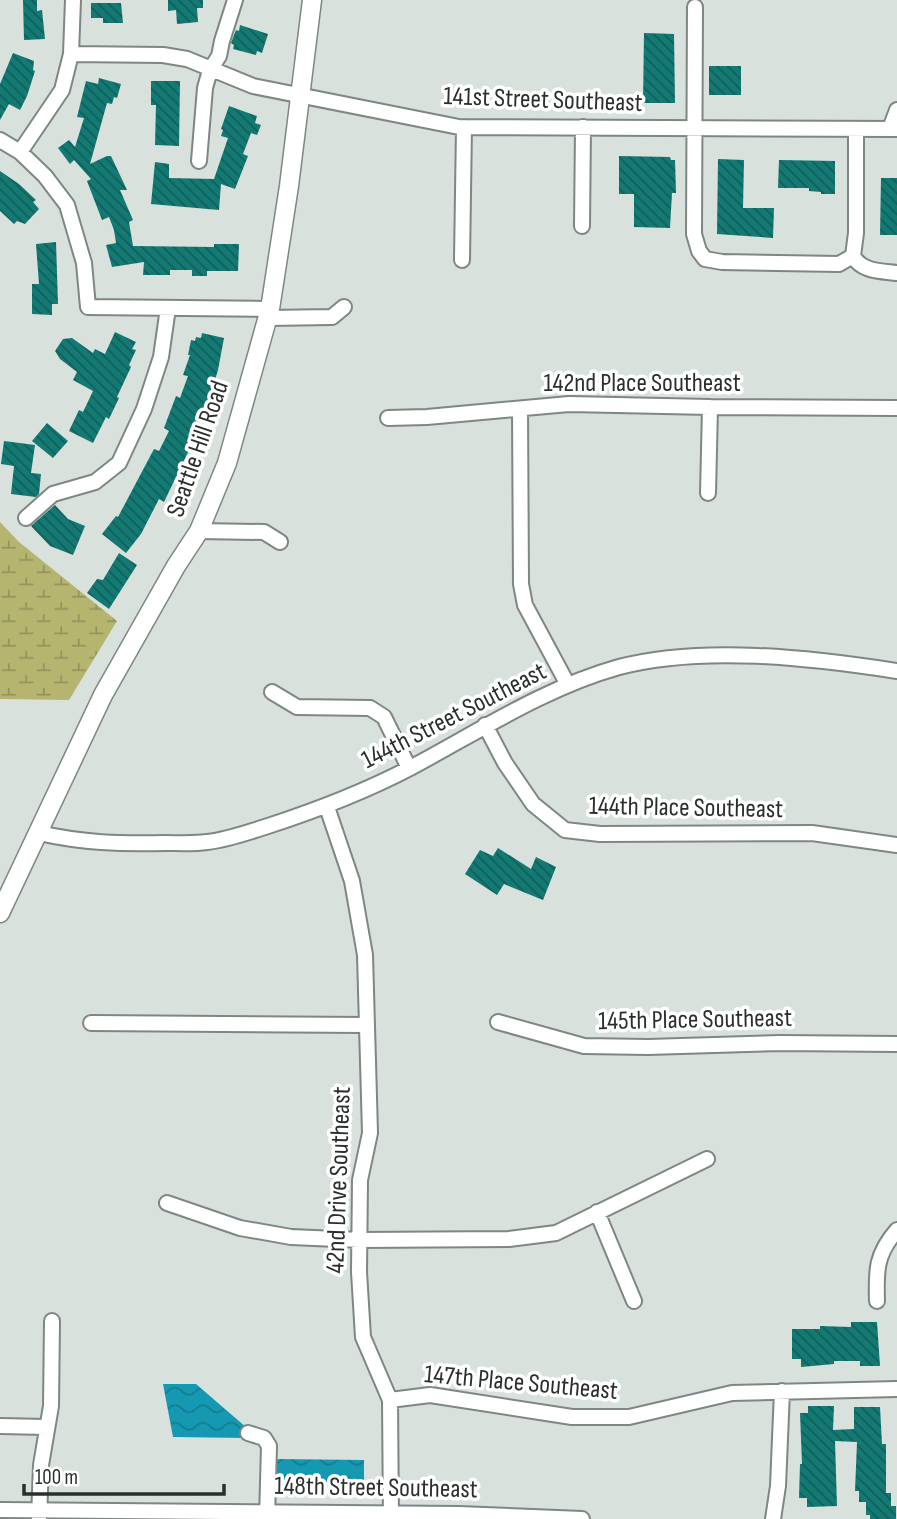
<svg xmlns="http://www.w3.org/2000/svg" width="897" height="1519" font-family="'Sofia Sans Condensed',sans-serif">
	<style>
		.wetland { fill: url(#wetland-marsh) }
		.water { fill: url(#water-waves) }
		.building { fill: url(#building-back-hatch) }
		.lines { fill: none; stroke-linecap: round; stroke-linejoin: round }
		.minor-casing { stroke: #7e8782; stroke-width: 18 }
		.major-casing { stroke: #7e8782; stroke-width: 21 }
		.minor { stroke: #fff; stroke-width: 14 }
		.major { stroke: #fff; stroke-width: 18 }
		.labels { text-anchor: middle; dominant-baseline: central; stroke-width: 7; stroke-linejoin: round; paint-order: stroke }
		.street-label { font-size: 26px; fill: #2a2e2c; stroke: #fff }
	</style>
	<defs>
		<pattern id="wetland-marsh" width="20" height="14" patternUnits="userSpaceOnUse" patternTransform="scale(1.75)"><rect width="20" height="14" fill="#b5b56f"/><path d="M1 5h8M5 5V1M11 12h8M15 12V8" fill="none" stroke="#93945b"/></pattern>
		<pattern id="water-waves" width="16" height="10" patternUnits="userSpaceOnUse" patternTransform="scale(1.75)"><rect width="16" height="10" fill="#1599b2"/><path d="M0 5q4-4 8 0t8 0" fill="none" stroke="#137d91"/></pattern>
		<pattern id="building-back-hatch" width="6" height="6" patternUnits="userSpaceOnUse" patternTransform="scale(1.75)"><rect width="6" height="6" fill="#137973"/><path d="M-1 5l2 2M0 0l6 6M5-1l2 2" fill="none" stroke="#125e5a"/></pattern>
	</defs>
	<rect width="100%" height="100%" fill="#d8e1dc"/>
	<path class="wetland" d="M0,522L19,542L117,621L69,700L0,699Z"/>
	<path class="water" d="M163,1384H196L247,1428L246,1438L173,1437Z
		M275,1459L364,1460V1485L275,1484Z"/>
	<path class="building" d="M23,0H37V11L42,10L45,39L24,40Z
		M168,0H203V8H197L198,22L177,24L176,10L168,11Z
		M91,3H121L123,23H103V18H91Z
		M240,25L268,34L262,53L257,51L256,55L233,49L234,45L231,43L236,30L239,31Z
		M644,33L674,34L675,103H643Z
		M13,53L34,61L33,70L35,71L27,96L20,110L9,104L0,120V84Z
		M709,66H741V95H709Z
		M99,78L121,84L117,98L114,97L112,104L107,103L90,164L107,156H111L127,190H120L133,220L129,222L133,246L214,247V244H239L238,271H207V276H192V270H170V275H143L144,262L112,267L106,245L116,243L114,230L109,217L102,220L87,181L91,179L74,160L70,164L58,148L69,140L75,147L84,118L77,117L86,81L98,84Z
		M151,81H180L179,146L155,145L156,105H151Z
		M229,106L257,116L255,123L261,125L257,135L251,133L243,154L248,156L235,189L221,184L219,210L151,204L155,162L169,164V178L214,179L228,138L221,136L223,130L221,129Z
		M619,156L670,157L671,160H675L676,193H672L670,228L634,227V194H619Z
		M718,159L744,160L743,208H774L773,238L717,234Z
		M779,160L835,161V194H821V192L809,191V188H778Z
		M0,171L19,184L36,200L33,202L39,209L25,224L17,221L14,224L0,211Z
		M881,178H897V235H880Z
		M56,242L58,304H52V315L32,314V284H39L36,244Z
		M115,332L136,342L132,349L136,350L129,365L131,367L117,397L119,398L109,419L106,417L93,443L69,431L79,410L83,412L93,391L73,380L77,372L60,359L55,351L63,339L72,338L93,353L95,349L105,354Z
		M202,333L224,338L218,370L209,399L190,448L164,502L159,499L141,534L126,553L102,534L116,516L118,517L154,449L159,451L169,431L164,428L176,396L180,398L188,376L183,375L190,355H188L191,340L195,341L196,337L201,338Z
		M47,423L68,441L53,458L32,441Z
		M4,441L35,445L31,473L41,474L39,494L36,497L11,494L14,466L1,464Z
		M55,505L68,519L85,526L73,555L50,546L31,526Z
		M119,553L137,565L109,609L87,593L97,579L103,580Z
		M498,848L531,869L536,857L556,867L543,900L504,884L497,895L465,874L480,850L493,856Z
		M851,1322H877L880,1366H860V1361H834V1364L801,1367V1359H792V1329H820V1326L851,1327Z
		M808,1406H834L833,1430L854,1429V1407H880L882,1444H886V1493H891V1506H896V1519H870V1515H866V1502H859V1491H855L857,1442L835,1441L837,1506L807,1507V1498H799L800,1464H802L800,1413H808Z"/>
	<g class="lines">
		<g class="minor-casing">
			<path id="minor" d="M695,7L694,234L699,251L705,259L722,262L839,264L853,256
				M71,54L163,55L187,59L253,86L459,127L897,129
				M890,129L897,110
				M0,140L20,152L45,176L67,205L84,263L88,307L270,309
				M20,152L62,90L71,54L73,0
				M199,161L205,88L210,70L219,56L222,41L235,0
				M582,226L583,127
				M853,256L856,233V129
				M853,256C862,272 881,271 897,273
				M462,260L464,127
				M267,318L332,317L344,307
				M520,409L521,584L525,605L568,685
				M388,418L427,417L569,404L710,407L897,408
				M708,493L710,407
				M26,518L53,494L95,482L119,463L144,409L161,357L168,308
				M199,531L264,532L280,542
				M272,692L297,707L370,708L384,717L409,768
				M485,725L505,763L533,804L565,830L600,834L812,833L897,845
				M327,807L352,881L365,955L370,1133L360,1180L359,1272L363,1337L390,1400L391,1519
				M39,833C83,843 120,844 165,843C179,843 193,844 207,842C227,840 249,832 268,826C317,810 364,792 410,768C478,732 544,688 619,667C703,645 811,658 897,671
				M498,1022L584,1046L648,1047L780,1043L897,1044
				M91,1023L365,1025
				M167,1203L240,1228L291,1237L360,1240L509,1239L556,1233L707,1159
				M597,1212L634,1301
				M877,1301C876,1270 876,1254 897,1230
				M390,1400L430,1395L572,1417H629L732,1393L897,1389
				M0,1426L46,1427
				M248,1433L264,1438L269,1446L267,1519
				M0,1510L459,1514L582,1519
				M39,1518L41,1465L51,1406L52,1321
				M773,1519L778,1486L782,1391"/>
		</g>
		<g class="major-casing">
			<path id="major" d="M0,913L103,695L176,566L199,531L227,463L270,309L289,186L312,0"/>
		</g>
		<use href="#minor" class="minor"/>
		<use href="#major" class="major"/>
	</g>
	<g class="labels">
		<g class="street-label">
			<text transform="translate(543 100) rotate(2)">141st Street Southeast</text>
			<text x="642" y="383">142nd Place Southeast</text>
			<text transform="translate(198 449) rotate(-71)">Seattle Hill Road</text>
			<text transform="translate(454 716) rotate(-27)">144th Street Southeast</text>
			<text transform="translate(686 808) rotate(1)">144th Place Southeast</text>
			<text transform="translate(695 1020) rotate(-1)">145th Place Southeast</text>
			<text transform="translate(339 1180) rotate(-88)">42nd Drive Southeast</text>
			<text transform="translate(521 1383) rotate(5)">147th Place Southeast</text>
			<text transform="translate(376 1488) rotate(1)">148th Street Southeast</text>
		</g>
	</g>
	<path d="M24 1484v10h200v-10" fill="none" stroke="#2a2e2c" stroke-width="3.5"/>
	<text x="35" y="1484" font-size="21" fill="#2a2e2c" stroke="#ffffff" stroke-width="5" paint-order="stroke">100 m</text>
</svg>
